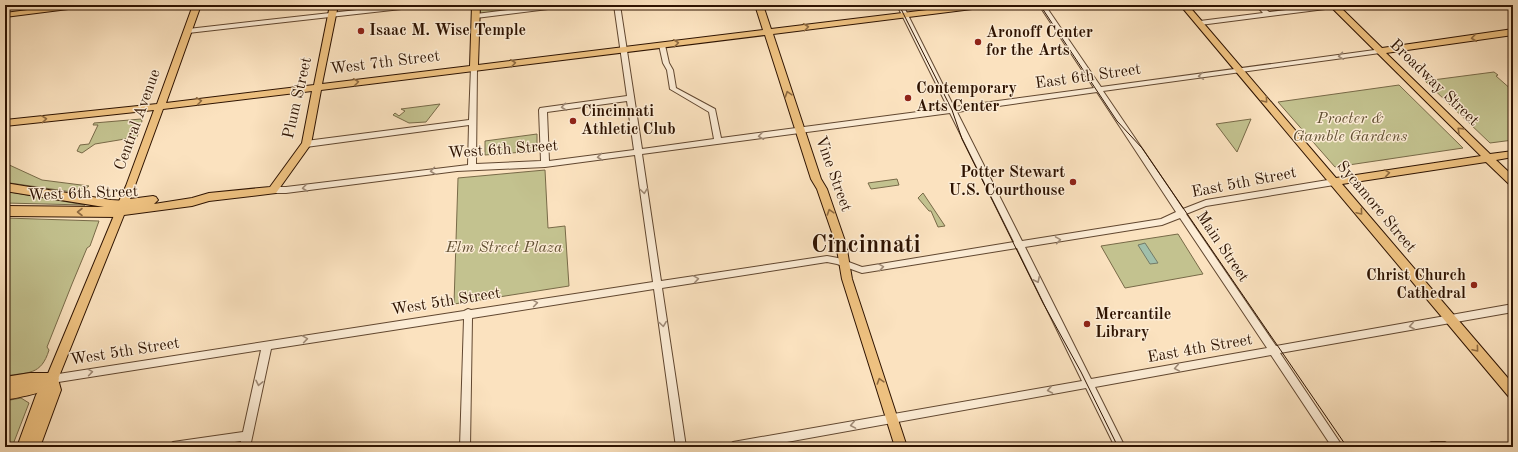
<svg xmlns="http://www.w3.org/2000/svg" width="1518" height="452" font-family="'Old Standard TT',serif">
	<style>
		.green { fill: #c3c28f; stroke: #786a48 }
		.water { fill: #a0bfab; stroke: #727a67 }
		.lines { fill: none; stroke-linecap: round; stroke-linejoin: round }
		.minor-casing { stroke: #614730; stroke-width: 2 }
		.major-casing { stroke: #2e1301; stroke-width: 2 }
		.highway-casing { stroke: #2e1301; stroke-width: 2 }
		.minor { fill: #fcecd5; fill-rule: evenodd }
		.major { fill: #eec180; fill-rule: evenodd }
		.highway { fill: #eec180; fill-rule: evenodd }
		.tram { stroke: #2e1301; stroke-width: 1 }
		.oneway { stroke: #8e6a40 }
		.oneway2 { stroke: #9f8a76 }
		.poi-dot { fill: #8f2418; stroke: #fcecd5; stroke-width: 1.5 }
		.labels { text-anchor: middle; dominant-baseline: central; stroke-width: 3; stroke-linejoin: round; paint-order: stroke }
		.poi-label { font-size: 16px; font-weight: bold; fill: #2e1301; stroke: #fcecd5; text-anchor: start }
		.street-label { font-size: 16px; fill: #2e1301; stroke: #fcecd5 }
		.park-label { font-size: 16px; font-style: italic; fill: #625033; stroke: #fcecd5 }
		.town-label { font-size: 24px; font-weight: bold; fill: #2e1301; stroke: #fcecd5 }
	</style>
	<rect width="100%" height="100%" fill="#fbe2bf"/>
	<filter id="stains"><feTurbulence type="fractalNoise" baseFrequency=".005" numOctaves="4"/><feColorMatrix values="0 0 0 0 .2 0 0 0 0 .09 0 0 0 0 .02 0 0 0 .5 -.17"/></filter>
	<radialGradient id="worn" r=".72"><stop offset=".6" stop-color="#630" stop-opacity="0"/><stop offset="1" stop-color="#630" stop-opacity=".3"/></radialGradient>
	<path class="green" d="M476,5H564L476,16Z
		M1494,72L1498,75L1496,76L1513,91V140L1490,143L1425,81Z
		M1399,85L1463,148L1335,167L1278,102Z
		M440,104L426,122L409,123L393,115L395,113L399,116L405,111L401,109Z
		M141,119L142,121L137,137L95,144L82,153L77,151L80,145L89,144L98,125H93L94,123Z
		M1251,119L1237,152L1216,124Z
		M537,134V151L485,155V141Z
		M5,163L42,180L89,186L79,193L10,183L5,181Z
		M545,170L548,228L565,226L569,286L454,304L458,178Z
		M897,179L899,185L871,189L868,183Z
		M5,191L10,192L85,205L5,203Z
		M923,193L945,226L938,227L931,211H929L918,198Z
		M5,218L99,221L90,246L87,248L72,284L47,347L49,350C41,376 28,372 5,376Z
		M1178,234L1203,274L1125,288L1101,246Z
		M21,398L29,403L12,447H5V401Z"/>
	<path class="water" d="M1145,243L1158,263L1150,264L1138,245Z"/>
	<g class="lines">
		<g class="minor-casing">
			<path id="minor" d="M402,5H422L419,7L188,33L185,31L188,29Z
				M549,5H567L564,7L476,18L473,16L476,14Z
				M614,5H620L642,149L714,139L709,112L670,89L667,70L663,63L659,45L662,43L665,45L669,63L673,70L676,88L715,109L721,138L948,108L897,5H903L954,107L1094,88L1039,5H1045L1101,87L1382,49L1383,51L1380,53L1103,91L1183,209L1206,200L1334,179L1337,180L1338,182L1337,184L1334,185L1206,206L1186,214L1276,346L1513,304V312L1280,353L1343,447H1332L1271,355L1095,387L1125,447H1115L1086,388L759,447H728L730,444L733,442L1082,381L1017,248L862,273L837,264L827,262L662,288L686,447H676L654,289L472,318L470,447H460L464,319L271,349L250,447H240L241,441L204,447H168L170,444L173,442L243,432L261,350L52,383L49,382L47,379L49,376L52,375L464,311L468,309L471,310L653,282L635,155L545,167L457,171L286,193H273L269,190L273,187H286L468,165L469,125L306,147L302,144L306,141L469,120L471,67L474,65L477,67L476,164L541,161L539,110L540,108L627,96ZM1097,92L1176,212L1161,219L1022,241L957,112ZM627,101L634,150L549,161L547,112ZM950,113L1014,242L862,267L838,258L827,256L661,281L642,154ZM1180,218L1267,348L1091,379L1025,247L1162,225Z
				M1256,5H1262L1269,12L1326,5H1344L1341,7L1200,25L1197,23L1200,21L1263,13Z
				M1509,5H1513V8Z
				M1431,442H1445L1448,444L1450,447H1426L1428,444Z"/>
		</g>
		<g class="major-casing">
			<path id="major" d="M65,5H88L84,7L5,17V13Z
				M193,5H201L166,103L314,85L330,5H338L322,84L470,66L472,5H480L478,65L763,30L755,5H763L771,29L968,5H992L988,7L773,34L821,179L827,189L846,244L852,279L907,447H895L842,279L836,244L817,189L811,179L765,35L321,90L311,144L276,193L209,201L192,206L124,215L58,379L61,390L40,447H17L36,395L47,376L115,213L114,212L126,186L154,110L5,126V120L157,104ZM312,91L302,143L270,187L209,193L192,198L154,204L158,200L156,197L153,196L130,199L163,109Z
				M1180,5H1188L1336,178L1481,156L1329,5H1338L1382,48L1513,29V35L1386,53L1490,154L1513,151V157L1496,160L1513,176V186L1510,185L1486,162L1342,184L1513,384V398L1509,397Z"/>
		</g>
		<g class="highway-casing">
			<path id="highway" d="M5,183L111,200L127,201L129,204L127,207L122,208L125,212L123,215L119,217L5,216V206L104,207L5,191Z
				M30,373H52L57,375L59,379C52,393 19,397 5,400V377Z"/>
		</g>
		<use href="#minor" class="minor"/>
		<use href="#major" class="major"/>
		<use href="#highway" class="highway"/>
		<path class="tram" d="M899,5L952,110L962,139L1043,303L1081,372L1118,447
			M1040,5L1117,121L1142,148L1347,447"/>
	</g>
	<defs><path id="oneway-chevron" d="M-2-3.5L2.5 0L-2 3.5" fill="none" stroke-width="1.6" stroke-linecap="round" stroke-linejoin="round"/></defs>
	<g class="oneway">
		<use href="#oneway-chevron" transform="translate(806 27) rotate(-7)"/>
		<use href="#oneway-chevron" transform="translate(1474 38) rotate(173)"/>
		<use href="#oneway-chevron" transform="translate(676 43) rotate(-7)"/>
		<use href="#oneway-chevron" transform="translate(513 63) rotate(-7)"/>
		<use href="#oneway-chevron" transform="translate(356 82) rotate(-7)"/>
		<use href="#oneway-chevron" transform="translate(788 94) rotate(-108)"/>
		<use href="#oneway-chevron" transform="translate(1265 100) rotate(50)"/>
		<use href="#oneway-chevron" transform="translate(199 101) rotate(-7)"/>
		<use href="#oneway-chevron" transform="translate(44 119) rotate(-6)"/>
		<use href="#oneway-chevron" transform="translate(1460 130) rotate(-136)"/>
		<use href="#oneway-chevron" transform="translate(1387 173) rotate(-9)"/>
		<use href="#oneway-chevron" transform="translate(80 212) rotate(-180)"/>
		<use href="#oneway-chevron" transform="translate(830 212) rotate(-108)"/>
		<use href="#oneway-chevron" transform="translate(1360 212) rotate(50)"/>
		<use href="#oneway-chevron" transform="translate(1476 349) rotate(50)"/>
		<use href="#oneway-chevron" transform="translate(880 381) rotate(-107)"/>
	</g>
	<g class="oneway2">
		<use href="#oneway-chevron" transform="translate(1341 56) rotate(172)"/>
		<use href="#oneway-chevron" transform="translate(1201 76) rotate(172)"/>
		<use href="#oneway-chevron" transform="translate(564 107) rotate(173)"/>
		<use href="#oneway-chevron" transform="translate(761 136) rotate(173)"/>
		<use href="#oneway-chevron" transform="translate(600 157) rotate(173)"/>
		<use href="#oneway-chevron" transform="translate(433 171) rotate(173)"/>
		<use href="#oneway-chevron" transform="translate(305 188) rotate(173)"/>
		<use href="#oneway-chevron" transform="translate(644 191) rotate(82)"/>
		<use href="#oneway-chevron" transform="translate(1058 240) rotate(-9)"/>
		<use href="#oneway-chevron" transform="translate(881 267) rotate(-9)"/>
		<use href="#oneway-chevron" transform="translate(696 279) rotate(-9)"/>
		<use href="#oneway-chevron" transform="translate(1037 280) rotate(64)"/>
		<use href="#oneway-chevron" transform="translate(535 303) rotate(-9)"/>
		<use href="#oneway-chevron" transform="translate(663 324) rotate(82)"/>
		<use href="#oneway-chevron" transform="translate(1412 326) rotate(170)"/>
		<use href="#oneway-chevron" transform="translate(305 339) rotate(-9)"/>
		<use href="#oneway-chevron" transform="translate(1177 368) rotate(170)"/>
		<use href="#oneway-chevron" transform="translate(90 372) rotate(-9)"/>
		<use href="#oneway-chevron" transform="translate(259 383) rotate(102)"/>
		<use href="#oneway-chevron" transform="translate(1050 390) rotate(170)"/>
		<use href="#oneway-chevron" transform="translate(853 425) rotate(170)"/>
	</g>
	<g class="poi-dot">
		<circle cx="361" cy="31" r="4"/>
		<circle cx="978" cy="42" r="4"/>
		<circle cx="908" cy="98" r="4"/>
		<circle cx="573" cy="121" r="4"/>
		<circle cx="1073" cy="182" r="4"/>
		<circle cx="1474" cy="285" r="4"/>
		<circle cx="1087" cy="324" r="4"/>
	</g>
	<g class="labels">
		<g class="poi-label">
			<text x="369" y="31">Isaac M. Wise Temple</text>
			<text x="986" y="33">Aronoff Center<tspan x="986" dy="18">for the Arts</tspan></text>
			<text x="916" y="89">Contemporary<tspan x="916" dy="18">Arts Center</tspan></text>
			<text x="581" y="112">Cincinnati<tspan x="581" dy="18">Athletic Club</tspan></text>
			<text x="1065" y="173" text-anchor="end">Potter Stewart<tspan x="1065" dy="18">U.S. Courthouse</tspan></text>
			<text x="1466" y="276" text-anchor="end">Christ Church<tspan x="1466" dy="18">Cathedral</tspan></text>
			<text x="1095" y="315">Mercantile<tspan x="1095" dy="18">Library</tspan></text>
		</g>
		<g class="street-label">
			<text transform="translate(385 63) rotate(-7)">West 7th Street</text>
			<text transform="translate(1088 77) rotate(-8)">East 6th Street</text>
			<text transform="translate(1434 83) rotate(44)">Broadway Street</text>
			<text transform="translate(298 98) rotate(-77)">Plum Street</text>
			<text transform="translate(138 120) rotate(-70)">Central Avenue</text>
			<text transform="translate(503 150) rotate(-4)">West 6th Street</text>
			<text transform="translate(833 174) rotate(70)">Vine Street</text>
			<text transform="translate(1244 183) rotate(-11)">East 5th Street</text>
			<text transform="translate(83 194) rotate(-2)">West 6th Street</text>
			<text transform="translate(1376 207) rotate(50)">Sycamore Street</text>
			<text transform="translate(1222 247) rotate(56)">Main Street</text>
			<text transform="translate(446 302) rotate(-9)">West 5th Street</text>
			<text transform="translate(1200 349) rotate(-10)">East 4th Street</text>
			<text transform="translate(125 352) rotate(-9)">West 5th Street</text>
		</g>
		<g class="park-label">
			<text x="1350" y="119">Procter &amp;<tspan x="1350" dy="18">Gamble Gardens</tspan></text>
			<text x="504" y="248">Elm Street Plaza</text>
		</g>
		<g class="town-label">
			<text x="866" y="246">Cincinnati</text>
		</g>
	</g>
	<rect width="1518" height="452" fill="none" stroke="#fbe2bf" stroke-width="20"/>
	<rect x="6" y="6" width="1506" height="440" fill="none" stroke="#2e1301" stroke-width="2"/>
	<rect x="10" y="10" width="1498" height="432" fill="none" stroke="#2e1301"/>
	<rect width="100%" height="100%" filter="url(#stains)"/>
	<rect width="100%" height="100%" fill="url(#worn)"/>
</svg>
